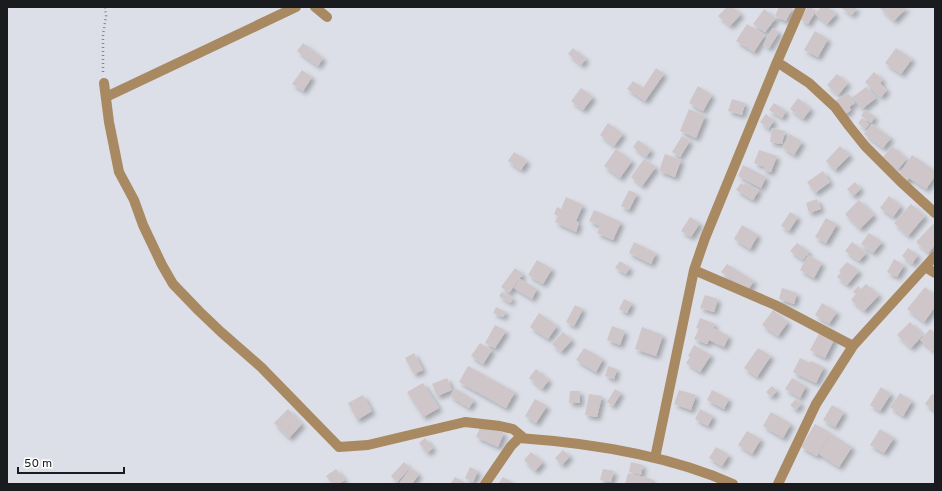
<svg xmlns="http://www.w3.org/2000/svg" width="942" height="491" font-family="Overpass,sans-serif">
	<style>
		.building { fill: #cfc6c9; filter: url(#shadow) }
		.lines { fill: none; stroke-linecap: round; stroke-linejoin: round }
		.path { stroke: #85878d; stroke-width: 2.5; stroke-dasharray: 1 3; stroke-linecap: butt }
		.minor { stroke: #a98961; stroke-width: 10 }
	</style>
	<defs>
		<filter id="shadow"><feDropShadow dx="3.5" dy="3.5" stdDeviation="2" flood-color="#0004"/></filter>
	</defs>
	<rect width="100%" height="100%" fill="#dcdfe7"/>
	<path class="building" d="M727,7H733L741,14L730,26L718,16Z
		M779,7H793L786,21L775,16Z
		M808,7H810L816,11L808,24L800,19Z
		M821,7H828L836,14L827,24L815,14Z
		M840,7H857L852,15Z
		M879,7H907L894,21Z
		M764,9L776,18L765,32L753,24Z
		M747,24L765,35L754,52L736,41Z
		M773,28L779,32L769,48L763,45Z
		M815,31L828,39L818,57L804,50Z
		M303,43L323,58L318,66L297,51Z
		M573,48L586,59L581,65L568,54Z
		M896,48L912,59L901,74L885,63Z
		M656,68L664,74L645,101L627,89L633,81L643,88Z
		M302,70L312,77L303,91L292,84Z
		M874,72L883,80L880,83L887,90L881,97L865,82Z
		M837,74L848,83L838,95L827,85Z
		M698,86L712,95L703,111L689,103Z
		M866,87L876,98L862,109L853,97Z
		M581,88L593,97L583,110L571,101Z
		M848,93L855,103L849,107L851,110L844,115L835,101Z
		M798,98L811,109L803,119L790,109Z
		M732,99L745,103L742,115L728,111Z
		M774,103L786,111L782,118L769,110Z
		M689,109L705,116L696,138L680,131Z
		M865,110L875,117L871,123L861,116Z
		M766,114L774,121L768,129L760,122Z
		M862,118L869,124L865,129L858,123Z
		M608,123L623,134L614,146L600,135Z
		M872,124L891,138L883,148L864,134Z
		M772,128L785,131L782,144L770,142Z
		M790,134L802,142L794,155L782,147Z
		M682,136L690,141L680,157L672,152Z
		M638,140L651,150L646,157L633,147Z
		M840,146L850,155L835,170L826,161Z
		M892,146L907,159L898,169L883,157Z
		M616,149L632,161L620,178L604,166Z
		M759,150L777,156L771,172L763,170L765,167L754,163Z
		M514,152L527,161L521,170L508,161Z
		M665,154L681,160L675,177L659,171Z
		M912,155L935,171V176L926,189L909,178L906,182L898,176Z
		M644,159L656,167L642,186L631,177Z
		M743,165L766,177L761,188L738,176Z
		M823,171L830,182L815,193L807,182Z
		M745,182L759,190L753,200L736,190L741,183L744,185Z
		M855,182L861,189L853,196L847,189Z
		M629,190L637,194L629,210L621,206Z
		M889,196L901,206L893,217L880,208Z
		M566,197L583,205L576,221L579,223L576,232L555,222L558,216L554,214L557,207L561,209Z
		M817,199L821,209L809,213L806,203Z
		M859,200L874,215L860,229L845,214Z
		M911,204L925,216L908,236L894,223Z
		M594,210L621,222L613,240L597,233L600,226L589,221Z
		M790,212L798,217L789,231L781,226Z
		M690,217L700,223L691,237L681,231Z
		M826,218L837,224L826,243L815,237Z
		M933,224L935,226V245L928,253L916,242Z
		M742,225L758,235L750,249L734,239Z
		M869,233L882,242L873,253L861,244Z
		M634,242L656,253L651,264L629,253Z
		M852,242L866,253L859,261L845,251Z
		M797,243L809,252L803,260L790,251Z
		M908,248L918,255L912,264L902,256Z
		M808,255L822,263L814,278L800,270Z
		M894,259L904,265L897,277L887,272Z
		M537,260L552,269L543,284L528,275Z
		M620,261L630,268L626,274L615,268Z
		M847,262L859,271L847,285L837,277L841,272L839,271Z
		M727,264L754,281L748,290L721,272Z
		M515,268L523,274L509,293L501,287Z
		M520,279L537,289L532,299L514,288Z
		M866,284L879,295L864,311L851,300L856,294L853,292L858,286L861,289Z
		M925,287L935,295V307L924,322L907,309Z
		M782,288L797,293L794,304L779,299Z
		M502,292L513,298L510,303L499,296Z
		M705,295L718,299L714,312L700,308Z
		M624,299L632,303L627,313L619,309Z
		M822,303L837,312L829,324L815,315Z
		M575,305L583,309L574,326L566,322Z
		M496,307L506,312L503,317L493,313Z
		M773,310L788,322L778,336L762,325Z
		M539,313L557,326L548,339L530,327Z
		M700,318L715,324L713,328L729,336L724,347L709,340L707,344L694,339L699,329L696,328Z
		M910,322L923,335L911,348L897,335Z
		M495,325L506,331L495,348L485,343Z
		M612,326L625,331L620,345L607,340Z
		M642,327L663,335L656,356L635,349Z
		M930,329L935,333V349L933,351L920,340Z
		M821,330L835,338L825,358L810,350Z
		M563,332L572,340L561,352L552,344Z
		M480,343L492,350L483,364L471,356Z
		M694,345L711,355L700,372L686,363L690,357L688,356Z
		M584,348L603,359L596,372L576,360Z
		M758,348L771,356L757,377L744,368Z
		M414,353L423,370L414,374L405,358Z
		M800,358L810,363L811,361L824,367L816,383L793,372Z
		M468,366L515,392L506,408L459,382Z
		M608,366L617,369L614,379L605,376Z
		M536,369L549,380L542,389L529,378Z
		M447,378L452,390L437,396L432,384Z
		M792,378L806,386L800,398L785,389Z
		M423,383L439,408L423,417L407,392Z
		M772,386L777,391L771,397L766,392Z
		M881,387L891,394L880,411L870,405Z
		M455,388L474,400L469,408L450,396Z
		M615,389L621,393L613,406L607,402Z
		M679,390L696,395L691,410L674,404Z
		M712,390L729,399L724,409L707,400Z
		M570,391H580V403H569Z
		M900,393L912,401L903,416L890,407Z
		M589,394L602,396L597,417L585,415Z
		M932,394L935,396V411L925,404Z
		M363,395L372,411L357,420L348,403Z
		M535,399L547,406L536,423L525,416Z
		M796,399L801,404L796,410L790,405Z
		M832,405L844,412L835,427L823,420Z
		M288,409L302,424L289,438L274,423Z
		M700,409L713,416L708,426L695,419Z
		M771,412L791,424L783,438L763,426Z
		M482,423L504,433L498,447L476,437Z
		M815,424L831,433L817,456L801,447Z
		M880,429L894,438L884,453L870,445Z
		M747,431L761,439L752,454L738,445Z
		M831,434L852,447L839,467L819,454Z
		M425,438L433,448L427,453L419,443Z
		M716,447L729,455L722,466L709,458Z
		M563,450L570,456L562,465L555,458Z
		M531,452L543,462L535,471L524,460Z
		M404,462L410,468L397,482L391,476Z
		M631,462L643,465L641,475L629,472Z
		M470,467L478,471L473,482L465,478Z
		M411,468L419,474L412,484H402L400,482Z
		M336,469L345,480L339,484H332L326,476Z
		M603,469L614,471L611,482L600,480Z
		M628,473L652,479L651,484H625Z
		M455,477L468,484L451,483Z
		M503,477L515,484H498Z"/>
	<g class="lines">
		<path class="path" d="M103,72V35L106,16L105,7"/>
		<path class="minor" d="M315,7L327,17
			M777,62L809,83L835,107L849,126L865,146L901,182L935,213
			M104,83L109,122L119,172L134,200L143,225L162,265L173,284L199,311L221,332L261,367L339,447L368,445L393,439L465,422L500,426L513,429L524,438
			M106,97L296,7
			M925,267L935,273
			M694,270L775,305L853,346
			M655,458L694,270L705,238L777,62L801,7
			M485,484L511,446L519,438C590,443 668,455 733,484
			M778,484L816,404L853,346L925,267L935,256"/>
	</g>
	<rect width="942" height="491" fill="none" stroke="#1a1b1e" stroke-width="16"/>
	<path d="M18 467v6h106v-6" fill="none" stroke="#1a1b1e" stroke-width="2"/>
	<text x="24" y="467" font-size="12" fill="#1a1b1e" stroke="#ffffff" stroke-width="3" paint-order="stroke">50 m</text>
</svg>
